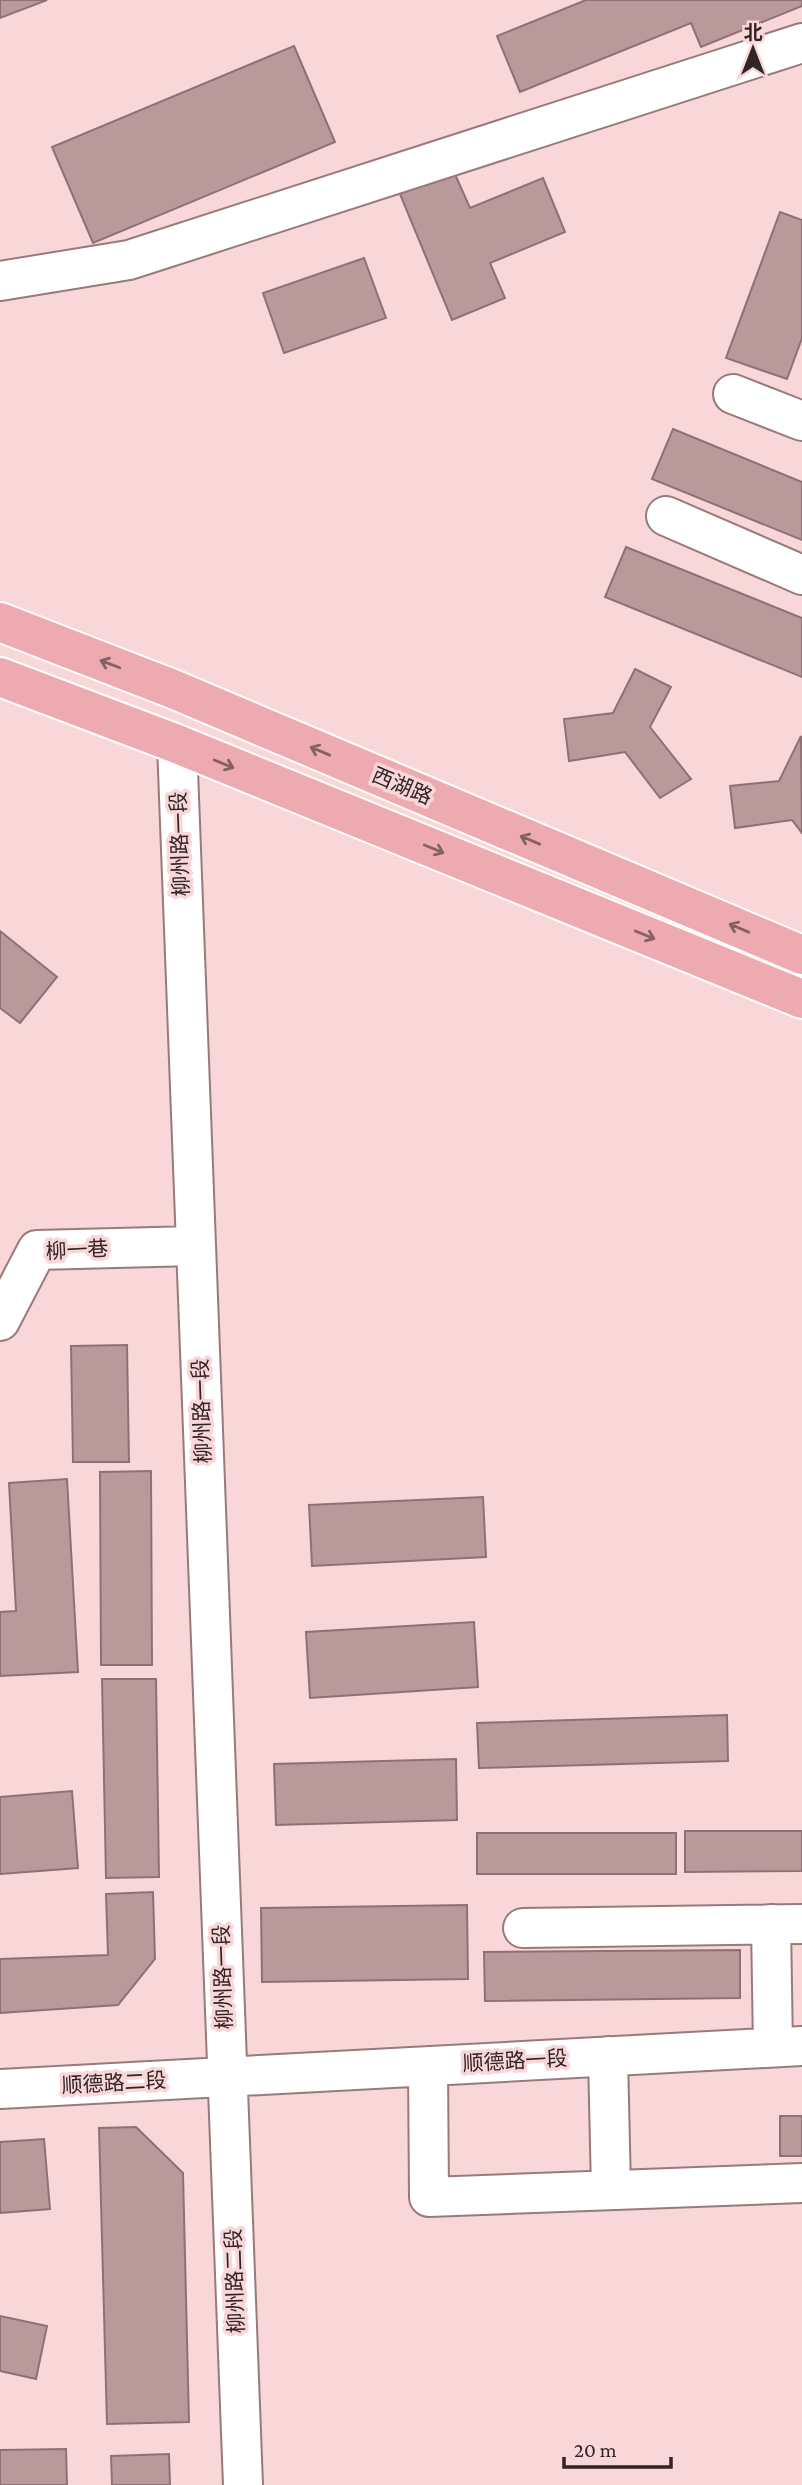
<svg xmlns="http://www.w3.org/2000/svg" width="802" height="2485" font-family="'Crimson Pro','Noto Sans SC',serif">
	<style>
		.building { fill: #b9999a; stroke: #907173; stroke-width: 2 }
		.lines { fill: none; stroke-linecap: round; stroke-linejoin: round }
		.minor-casing { stroke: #997a7b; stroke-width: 42 }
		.major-casing { stroke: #fff; stroke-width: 42 }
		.minor { stroke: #fff; stroke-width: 38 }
		.major { stroke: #edaab1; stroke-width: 38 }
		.oneway { stroke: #856064 }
		.labels { text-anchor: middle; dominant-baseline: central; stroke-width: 7; stroke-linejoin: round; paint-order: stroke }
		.street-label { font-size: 21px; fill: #302425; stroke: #f9d7d8 }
	</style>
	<rect width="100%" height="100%" fill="#f9d7d8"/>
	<path class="building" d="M0,0H47L0,18Z
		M586,0H802V6L701,47L691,23L520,92L497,36Z
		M294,46L335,142L93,243L52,147Z
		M454,172L470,208L543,178L565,232L490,263L505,298L452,320L400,194Z
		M780,212L802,220V338L787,379L726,358Z
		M364,258L386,318L284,353L263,293Z
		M673,429L802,482V540L652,479Z
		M626,547L802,618V677L605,597Z
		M635,669L671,687L650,727L691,779L660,798L625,752L569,761L564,719L613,713Z
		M801,736L802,833L792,820L735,828L730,786L779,781Z
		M0,931L57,977L20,1023L0,1008Z
		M127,1345L129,1462H73L71,1346Z
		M151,1471L152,1665H101L100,1472Z
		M67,1479L78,1672L0,1676V1612L16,1611L9,1483Z
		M483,1497L486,1557L312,1566L309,1505Z
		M474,1622L478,1687L310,1698L306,1632Z
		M102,1679H156L159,1877L106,1878Z
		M727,1715L728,1761L479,1768L477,1723Z
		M456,1759L457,1820L276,1825L274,1764Z
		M72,1791L78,1868L0,1874V1797Z
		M685,1831H802V1871L685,1872Z
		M477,1833H676V1874H477Z
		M153,1892L155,1959L118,2005L0,2013V1959L108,1955L106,1894Z
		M467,1905L468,1979L262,1982L261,1908Z
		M740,1950V1998L485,2001L484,1952Z
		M780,2116H802V2156H780Z
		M136,2127L183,2173L189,2422L107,2424L99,2128Z
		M44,2139L50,2209L0,2213V2142Z
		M0,2316L47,2326L36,2379L0,2371Z
		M66,2449L67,2485H0V2450Z
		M169,2454L170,2485H112L111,2456Z"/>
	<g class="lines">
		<g class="minor-casing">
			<path id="minor" d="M0,281L129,260L802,43
				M733,394L802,421
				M666,516L802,575
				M177,744L243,2485
				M0,1321L37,1250L195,1246
				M771,1924L773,2047
				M523,1928L802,1924
				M608,2056L611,2190
				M428,2066L429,2197L802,2183
				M0,2089L802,2046"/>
		</g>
		<g class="major-casing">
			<path id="major" d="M0,622L173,689L802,955
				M0,677L177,744L802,999"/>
		</g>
		<use href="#minor" class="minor"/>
		<use href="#major" class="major"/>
	</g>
	<defs><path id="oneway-shaft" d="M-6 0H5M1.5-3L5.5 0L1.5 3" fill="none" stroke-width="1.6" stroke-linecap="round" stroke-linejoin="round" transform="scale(1.75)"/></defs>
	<g class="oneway">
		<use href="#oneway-shaft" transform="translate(110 664) rotate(-159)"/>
		<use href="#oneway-shaft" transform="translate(320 751) rotate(-157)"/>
		<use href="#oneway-shaft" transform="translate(224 764) rotate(22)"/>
		<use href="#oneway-shaft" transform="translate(530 840) rotate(-157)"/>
		<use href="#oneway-shaft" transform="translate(434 849) rotate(22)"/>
		<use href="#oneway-shaft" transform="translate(739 928) rotate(-157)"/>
		<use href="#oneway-shaft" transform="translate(645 935) rotate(22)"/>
	</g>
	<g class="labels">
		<g class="street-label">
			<text transform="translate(402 786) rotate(23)">西湖路</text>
			<text transform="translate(180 844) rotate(-92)">柳州路一段</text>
			<text transform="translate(77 1250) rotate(-3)">柳一巷</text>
			<text transform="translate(202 1411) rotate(-92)">柳州路一段</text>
			<text transform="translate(223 1977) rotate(-92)">柳州路一段</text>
			<text transform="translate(515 2061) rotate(-3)">顺德路一段</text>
			<text transform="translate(114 2083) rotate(-3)">顺德路二段</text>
			<text transform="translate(235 2281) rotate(-92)">柳州路二段</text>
		</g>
	</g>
	<g transform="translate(753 49)" stroke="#f9d7d8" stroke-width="5" paint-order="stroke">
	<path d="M0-5L12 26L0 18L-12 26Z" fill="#302425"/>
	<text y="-10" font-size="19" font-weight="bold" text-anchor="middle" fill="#302425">北</text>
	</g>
	<path d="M564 2457v10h107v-10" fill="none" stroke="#302425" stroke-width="3.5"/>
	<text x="574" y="2457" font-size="21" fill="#302425" stroke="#f9d7d8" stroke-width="5" paint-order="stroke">20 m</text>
</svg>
